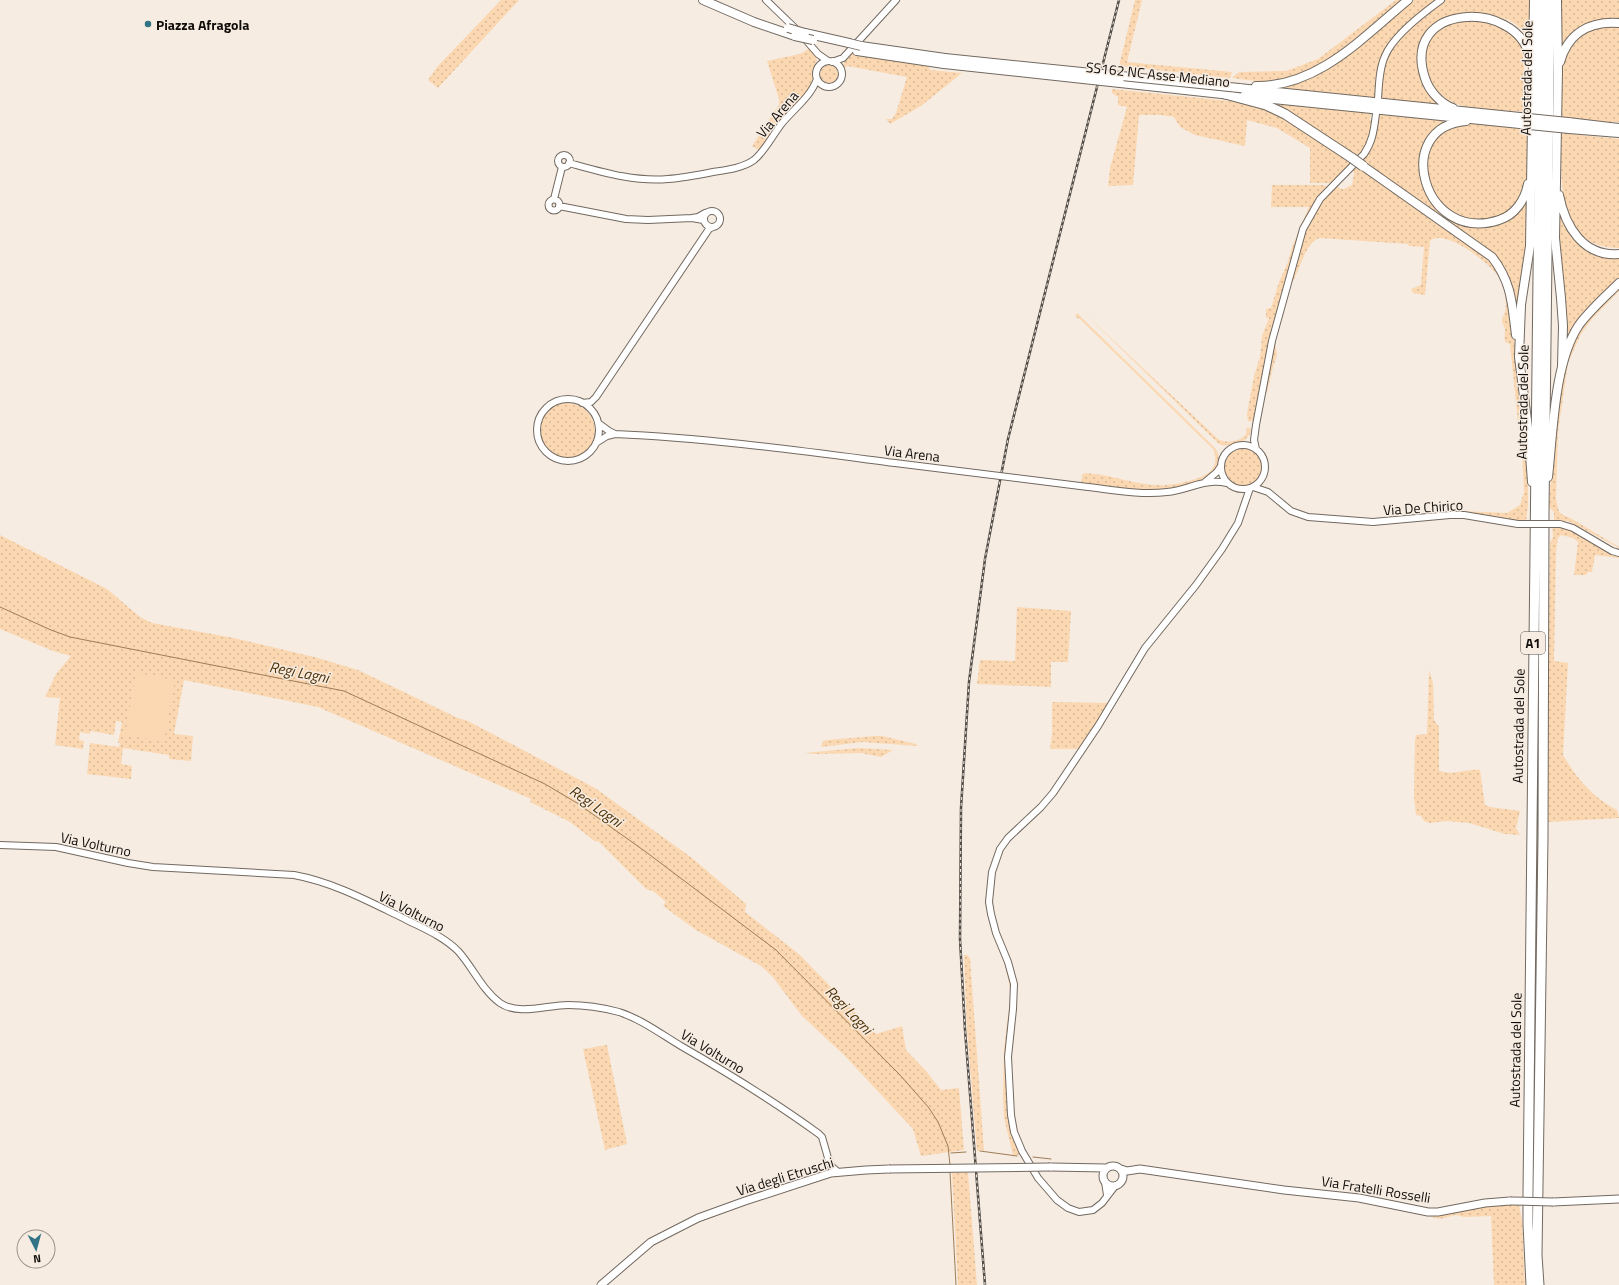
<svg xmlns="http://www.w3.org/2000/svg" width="1619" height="1285" font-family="'Titillium Web',sans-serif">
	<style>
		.grass { fill: url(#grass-dots) }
		.pitch { fill: #fbd8b1 }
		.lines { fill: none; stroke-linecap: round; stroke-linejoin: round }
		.stream { stroke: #9f7d57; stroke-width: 1 }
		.tertiary-casing { stroke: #726960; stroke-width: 8 }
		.secondary-casing { stroke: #726960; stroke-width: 9 }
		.trunk-casing { stroke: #726960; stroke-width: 10 }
		.motorway-casing { stroke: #726960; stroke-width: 11 }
		.tertiary { stroke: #fff; stroke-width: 6 }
		.secondary { stroke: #fff; stroke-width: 7 }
		.trunk { stroke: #fff; stroke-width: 8 }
		.motorway { stroke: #fff; stroke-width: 9 }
		.rail-casing { stroke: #524c47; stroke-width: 2.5 }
		.rail { stroke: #f6ece2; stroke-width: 1; stroke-dasharray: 3; stroke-linecap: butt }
		.tertiary-bridge-casing { stroke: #726960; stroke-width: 8; stroke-linecap: butt }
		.secondary-bridge-casing { stroke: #726960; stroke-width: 9; stroke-linecap: butt }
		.trunk-bridge-casing { stroke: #726960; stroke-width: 10; stroke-linecap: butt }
		.motorway-bridge-casing { stroke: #726960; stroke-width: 11; stroke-linecap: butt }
		.tertiary-bridge { stroke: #fff; stroke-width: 6 }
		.secondary-bridge { stroke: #fff; stroke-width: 7 }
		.trunk-bridge { stroke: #fff; stroke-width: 8 }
		.motorway-bridge { stroke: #fff; stroke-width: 9 }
		.poi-dot { fill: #327386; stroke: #f6ece2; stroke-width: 1.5 }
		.labels { text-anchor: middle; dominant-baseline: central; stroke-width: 3; stroke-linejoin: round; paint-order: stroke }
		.shield { fill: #f6ece2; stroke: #554f4a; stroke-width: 1 }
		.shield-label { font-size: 13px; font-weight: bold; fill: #100c09 }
		.poi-label { font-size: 14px; font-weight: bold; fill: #100c09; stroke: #f6ece2; text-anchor: start }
		.street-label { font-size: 14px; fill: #100c09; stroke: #f6ece2 }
		.water-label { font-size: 15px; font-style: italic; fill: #503206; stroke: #f6ece2 }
	</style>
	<defs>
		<pattern id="grass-dots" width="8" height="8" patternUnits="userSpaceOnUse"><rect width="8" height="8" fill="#fbd8b1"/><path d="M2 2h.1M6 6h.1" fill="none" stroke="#d6b897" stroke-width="1.8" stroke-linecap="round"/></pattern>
	</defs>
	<rect width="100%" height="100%" fill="#f6ece2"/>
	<path class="grass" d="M501,0H519L438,88L428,80L437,67Z
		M1135,0H1142L1127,62L1232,72L1230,78L1119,66Z
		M1396,0H1405L1334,59L1316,69L1277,81L1263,82L1232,78L1236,74L1240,72L1286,71L1318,59Z
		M1412,0H1438C1420,15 1394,30 1384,52C1377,66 1376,83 1375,98L1274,89L1295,83L1385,23Z
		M1445,0H1531L1530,41C1507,0 1434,0 1420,48C1417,58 1418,71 1422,81C1426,88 1435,96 1440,102L1439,106L1380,99C1381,86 1381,71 1386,59C1394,37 1427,13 1445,0Z
		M1560,0H1619V21H1598L1562,51Z
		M1471,9C1531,8 1525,69 1525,112C1504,110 1468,111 1450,101C1432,91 1421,67 1427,46C1428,42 1432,37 1435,33C1446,17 1451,11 1471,9Z
		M1619,25V122H1605L1560,118C1560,86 1556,47 1589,29C1596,25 1610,26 1619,25Z
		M810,48L817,60L814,69V81L813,86L781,120L759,150L752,146L779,105V99L767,61L800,54Z
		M851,52L926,65L931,70L962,73L921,106L890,124L886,119H892L896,113L907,77L847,66L844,68V62Z
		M820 74a9 9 0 1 1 18 0a9 9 0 1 1-18 0Z
		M1112,89L1238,102L1275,112L1353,163L1333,183H1310V148L1277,128L1247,120L1245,146L1195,135L1180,127L1174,117L1162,115H1139L1133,185L1108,186L1110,168L1127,107L1118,105V97L1112,93Z
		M1260,101L1371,112L1370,120L1373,121C1371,135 1367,146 1358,158Z
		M1379,114L1453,120L1434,132L1422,173L1449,217L1498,223L1526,198H1528V236L1518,323L1502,267L1362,161C1374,146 1376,132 1379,114Z
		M1462,123L1528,129L1527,177L1525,188L1514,209L1493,220L1475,222L1458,217L1433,194L1427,177V159L1433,143L1445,129Z
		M1561,133L1619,139V248C1554,247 1562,179 1561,133Z
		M1358,165L1485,254L1503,276L1512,322L1525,427L1528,466V506L1526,521L1515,522L1447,515L1446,512L1462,511L1507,513L1520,505L1524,492L1521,429L1518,423L1510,344L1505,342C1504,337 1505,334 1505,330C1505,327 1502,324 1502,321C1502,318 1504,315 1505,312C1507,304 1505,290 1502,282C1495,267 1446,227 1430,241L1425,295L1413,293L1411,289L1421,285L1424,247L1409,246L1408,244L1320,238C1305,241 1299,274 1291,284L1275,342L1277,355L1273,367L1267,393L1264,392L1276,332L1306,229L1317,207L1336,186C1346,192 1343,188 1352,185L1354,173L1352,171Z
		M1272,185H1323L1328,187L1312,206L1308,214L1296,245L1276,318L1254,421H1248L1247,414L1254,376L1260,357L1262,336L1269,318H1266V309L1271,308L1279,282L1288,262L1292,247L1309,207H1271Z
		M1558,209L1569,233L1575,240L1619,256V279L1587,310L1572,330L1566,345L1560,270Z
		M1619,286V291L1592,319L1581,334L1568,363L1558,432L1556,499L1559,512L1563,515L1572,519L1619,547V548L1574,524L1568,521H1554V512L1549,507L1554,433L1566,357L1576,334L1592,313Z
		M1079,308L1218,439C1226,444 1240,442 1246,434L1247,427L1251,429C1251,442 1228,449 1219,444Z
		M1077,313L1215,448C1220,455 1220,461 1216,468C1210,478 1201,480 1190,484C1154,495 1118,488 1081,483L1082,475L1085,473C1121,475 1146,492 1185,482C1193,480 1201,478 1208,473C1216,467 1217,458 1213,449L1080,319L1075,317Z
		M539 431a28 28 0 1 1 56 0a28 28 0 1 1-56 0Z
		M1224 467a19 19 0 1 1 38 0a19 19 0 1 1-38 0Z
		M1552,525L1565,526L1619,553V558L1595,555L1592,572H1588L1586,575H1574L1578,542L1573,538L1561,535L1558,538L1556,552L1554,661L1568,663L1563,755C1578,780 1592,797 1617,810L1619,818L1548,822L1546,815L1550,543L1553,537Z
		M0,535L107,589L140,617L152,623L234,638L318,658L358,670L458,718L468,721L595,788L692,858L746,904L745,912L800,955L876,1034L902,1026L906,1050L926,1071L941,1090L959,1088L964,1150L921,1156L913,1129L844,1055L802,1016L772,976L761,966L696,930L663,906L666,902L653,891L646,889L598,841L596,842L570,822L530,802L531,799L318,707L184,680L174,734L193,736L191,761L169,759V755L123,748L121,764L132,766L131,779L87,774L90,743L119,747L120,743H118L122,722L116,721L114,735L90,731V734L80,732L79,740L84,741L83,749L55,745L60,697L57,698L45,697L56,674L71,656L53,651L0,629Z
		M1017,607L1071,611L1068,662H1051V687L977,684L980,660L1015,661Z
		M1429,670L1433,683L1434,720L1439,727V770C1449,777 1468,768 1480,770L1485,805L1490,807L1520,811L1516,828L1520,835L1505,834L1469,823L1447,821L1430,823L1424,821L1421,816L1416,815L1414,797L1415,740L1416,735L1427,734Z
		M1052,702L1109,703L1089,736L1078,749H1050L1052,734Z
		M875,736H882L916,744L918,746L862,742L821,747L823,741L827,740Z
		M859,748L893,750L881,757L861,753L816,754L804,753Z
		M1001,947C1006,961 1012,977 1012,992C1012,1003 1010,1014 1010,1025C1006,1069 1001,1115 1020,1155H1013L1004,1118L1003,1096L1004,1049L1011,992L1005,965L999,948Z
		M964,955H967L970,958L984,1151L981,1149L980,1151H977L967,1029Z
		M607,1045L627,1144L605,1150L583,1049Z
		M968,1172L977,1285H958L952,1173Z
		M1508,1205H1519L1522,1221L1525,1285H1494L1491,1216L1464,1217L1456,1215L1440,1219L1427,1216L1487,1206Z"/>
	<path class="pitch" d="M136,673L175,680L164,742L125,735Z"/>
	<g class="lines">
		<path class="stream" d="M0,607L51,630L70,637L344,691L545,784L577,803L646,852L776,950L900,1075L929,1108L938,1122L948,1146L950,1165
			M980,1151L1017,1156
			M951,1153L966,1152
			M1033,1157L1051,1159
			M950,1172L956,1285"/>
		<g class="tertiary-casing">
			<path id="tertiary" d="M766,0L798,31
				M805,39L818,54L828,61
				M816 74a13 13 0 1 1 26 0a13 13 0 1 1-26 0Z
				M832,62L843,58L896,0
				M1378,99C1379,85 1379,69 1385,56C1393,36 1423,13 1441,0
				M558 161a6 6 0 1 1 12 0a6 6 0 1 1-12 0Z
				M569,163C602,172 634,182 668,179C683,178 698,175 713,172C726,170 743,168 754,160C766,150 773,134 783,122C795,108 811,96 817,79
				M554,199L562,167
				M548.5 205a5.5 5.5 0 1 1 11 0a5.5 5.5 0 1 1-11 0Z
				M559,206L626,219L648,220L692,218
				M704 219a8 8 0 1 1 16 0a8 8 0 1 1-16 0Z
				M703,220L692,218L698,217L705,213
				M537 430a31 31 0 1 1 62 0a31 31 0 1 1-62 0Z
				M582,403L591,402L596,397L709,229L713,227
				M598,423L609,431L615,434
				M596,443L607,436L615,434C709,438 802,451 895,463
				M1221 467a22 22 0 1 1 44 0a22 22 0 1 1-44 0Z
				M1256,449L1254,440L1256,425L1272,341L1303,229L1320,199L1364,154C1373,141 1374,129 1376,114
				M1205,482L1217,472L1221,466
				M1088,487C1114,490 1140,495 1167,492C1189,490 1203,478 1227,483
				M1253,487L1268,492L1291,511L1308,517L1373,522L1450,515H1464L1518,524
				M1560,524L1573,528L1612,551L1619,553
				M0,845L56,847L128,863L153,867L294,875C332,882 366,900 401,917C420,927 442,935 458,951C472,966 482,990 500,1003C519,1016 547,1005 568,1005C585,1005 604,1008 619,1012C641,1019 661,1034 681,1046C728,1073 775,1102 819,1134L822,1137L830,1165L838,1172
				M1105,1182L1107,1195
				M1115,1186L1102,1203L1093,1210L1079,1212L1068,1208L1057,1200L1038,1178L1022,1151L1014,1132L1011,1115L1008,1057L1013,1009L1014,984L1008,962L996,933L991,914L989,902L992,872L1000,849L1008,838L1041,807L1053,793L1098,726L1145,648L1196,585L1222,549L1238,523L1250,488"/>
		</g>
		<g class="secondary-casing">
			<path id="secondary" d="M1103 1176a10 10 0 1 1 20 0a10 10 0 1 1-20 0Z
				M1050,1167L1106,1168
				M1121,1169L1127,1171L1140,1169L1284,1190L1359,1198L1428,1212H1438L1485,1203L1510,1201
				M1553,1202L1619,1199
				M601,1285L651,1242L698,1218L745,1201L831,1173L866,1170L889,1169"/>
		</g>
		<g class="trunk-casing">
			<path id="trunk" d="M703,0L754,22L795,36
				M1557,0L1558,71L1555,238L1561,298L1563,326L1562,366
				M805,33L849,43
				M861,46L945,58
				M857,51L944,64
				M1560,62C1568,33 1590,21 1619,23
				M1120,83L1231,95
				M1256,86C1318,87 1363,37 1408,0
				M1239,88L1520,117
				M1244,96L1520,124
				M1453,108C1441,104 1429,91 1425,78C1400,2 1516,0 1529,55
				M1466,121C1391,127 1423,245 1499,220C1515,215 1525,200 1528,184
				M1568,122L1619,128
				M1569,129L1619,133
				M1363,166L1492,257C1512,283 1512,304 1516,335
				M1559,195C1565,226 1583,257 1619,254
				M1548,477C1553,433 1554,362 1579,325C1590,310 1605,297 1619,283
				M1532,482L1528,428L1519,357L1521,305L1530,246L1534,0"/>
		</g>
		<g class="motorway-casing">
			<path id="motorway" d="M1225,94L1266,105L1285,114L1352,158
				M1531,1285L1528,1224V1194L1541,0
				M1539,1285L1537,1255L1543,838L1544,511L1550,0"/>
		</g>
		<use href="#tertiary" class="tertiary"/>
		<use href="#secondary" class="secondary"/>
		<use href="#trunk" class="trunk"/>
		<use href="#motorway" class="motorway"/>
		<g class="rail-casing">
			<path id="rail" d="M985,1285L965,1030L960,939L961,808L969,682L985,559L1008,439L1119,0"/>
		</g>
		<use href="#rail" class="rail"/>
		<g class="tertiary-bridge-casing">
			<path id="tertiary-bridge" d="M895,463L1088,487
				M1518,524H1560"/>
		</g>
		<g class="secondary-bridge-casing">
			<path id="secondary-bridge" d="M889,1169L1050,1167
				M1510,1201L1553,1202"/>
		</g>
		<g class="trunk-bridge-casing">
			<path id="trunk-bridge" d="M788,28L805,33
				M795,36L813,40
				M849,43L861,46
				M945,58L1239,88
				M944,64L1120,83
				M1520,117L1568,122
				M1520,124L1569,129"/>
		</g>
		<g class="motorway-bridge-casing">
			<path id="motorway-bridge" d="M1352,158L1363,166"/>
		</g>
		<use href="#tertiary-bridge" class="tertiary-bridge"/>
		<use href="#secondary-bridge" class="secondary-bridge"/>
		<use href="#trunk-bridge" class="trunk-bridge"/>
		<use href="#motorway-bridge" class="motorway-bridge"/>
	</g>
	<circle class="poi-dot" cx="148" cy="24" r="4"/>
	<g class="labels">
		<rect class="shield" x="1521" y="632" width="24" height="22" rx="3"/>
		<g class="shield-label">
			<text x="1533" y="643">A1</text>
		</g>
		<g class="poi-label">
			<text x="156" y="24">Piazza Afragola</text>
		</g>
		<g class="street-label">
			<text transform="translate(1158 74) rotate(6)">SS162 NC Asse Mediano</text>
			<text transform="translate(1526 78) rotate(-89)">Autostrada del Sole</text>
			<text transform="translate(777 114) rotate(-50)">Via Arena</text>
			<text transform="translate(1522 402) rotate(-89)">Autostrada del Sole</text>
			<text transform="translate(912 453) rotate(7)">Via Arena</text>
			<text transform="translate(1423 507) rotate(-4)">Via De Chirico</text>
			<text transform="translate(1518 726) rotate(-89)">Autostrada del Sole</text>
			<text transform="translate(96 844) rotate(12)">Via Volturno</text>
			<text transform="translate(412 911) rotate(27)">Via Volturno</text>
			<text transform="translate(1515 1050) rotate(-89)">Autostrada del Sole</text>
			<text transform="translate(713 1051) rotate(31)">Via Volturno</text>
			<text transform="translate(785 1176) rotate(-17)">Via degli Etruschi</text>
			<text transform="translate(1376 1189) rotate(9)">Via Fratelli Rosselli</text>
		</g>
		<g class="water-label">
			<text transform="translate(299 672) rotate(11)">Regi Lagni</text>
			<text transform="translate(596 806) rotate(35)">Regi Lagni</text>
			<text transform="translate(849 1010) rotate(46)">Regi Lagni</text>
		</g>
	</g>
	<g transform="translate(36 1249) rotate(174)"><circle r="19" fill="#f6ece2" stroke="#9a928b"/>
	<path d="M0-3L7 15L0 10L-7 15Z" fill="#327386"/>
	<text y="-6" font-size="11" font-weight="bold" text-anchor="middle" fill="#100c09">N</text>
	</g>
</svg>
